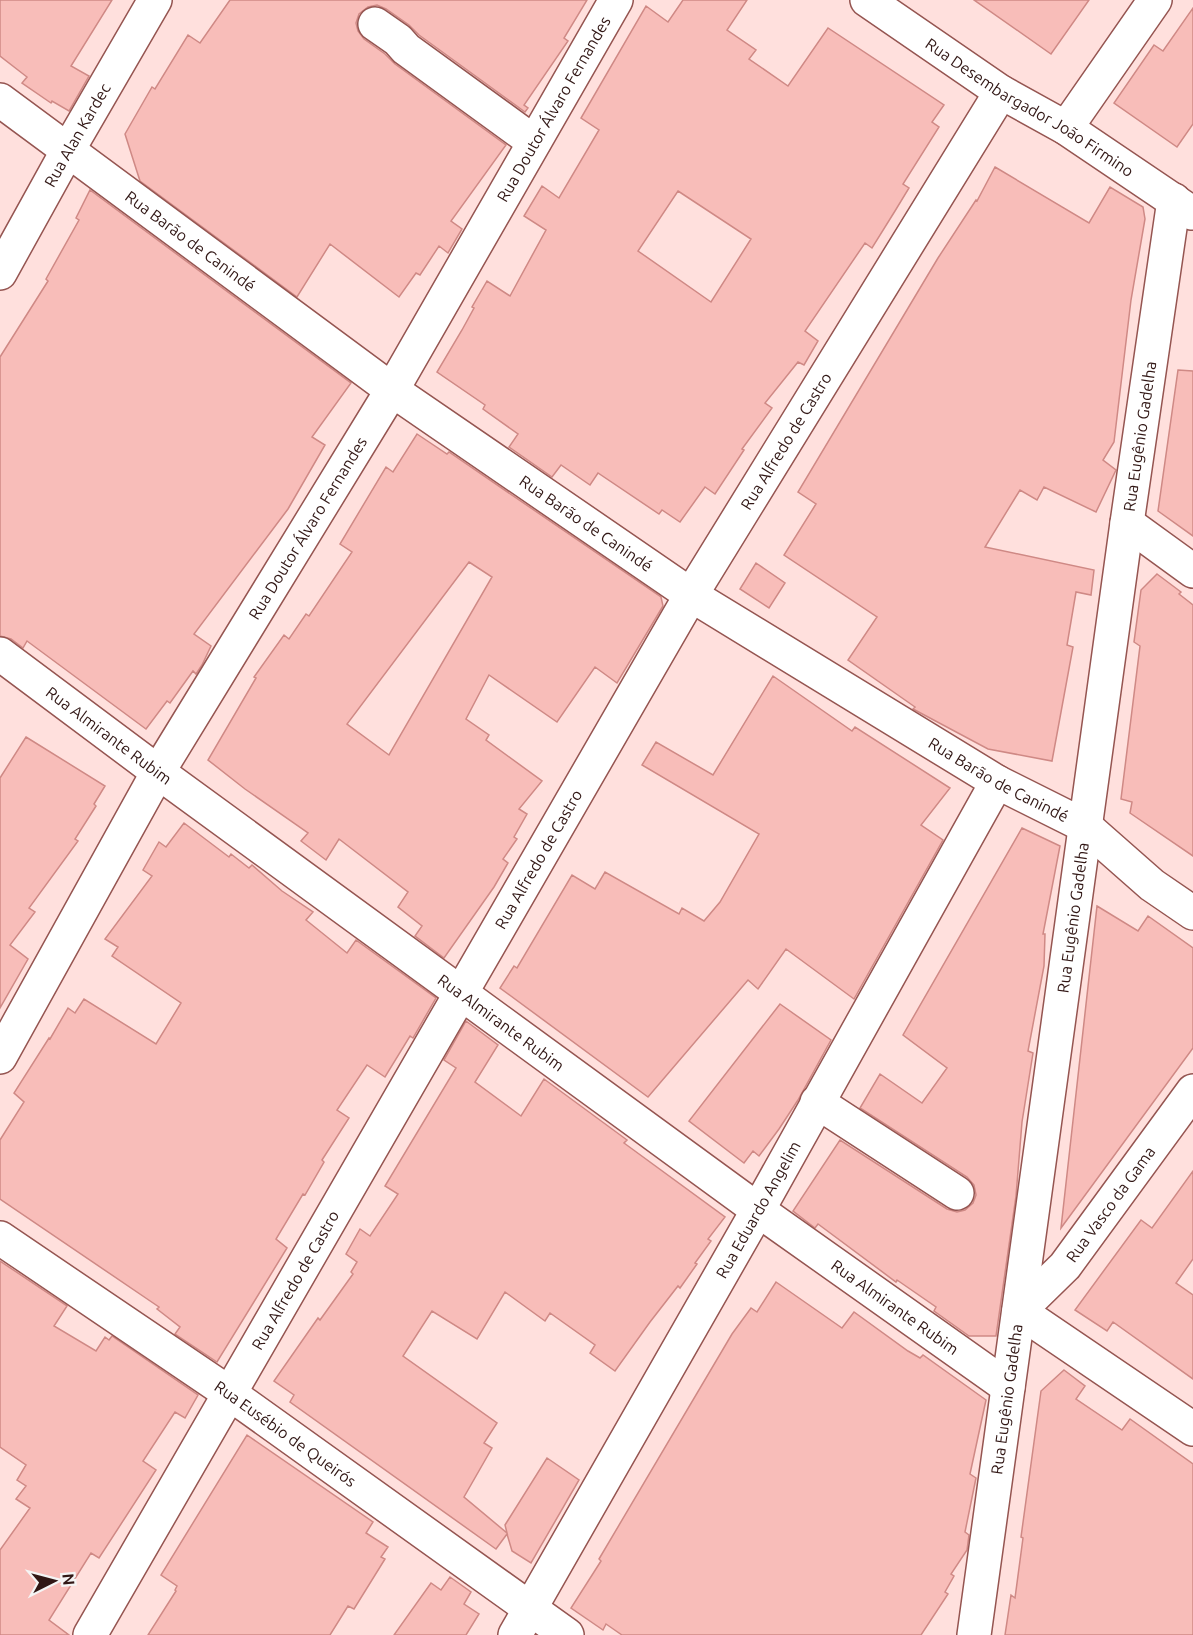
<svg xmlns="http://www.w3.org/2000/svg" width="1193" height="1635" font-family="Ubuntu,sans-serif">
	<style>
		.building { fill: #f8bdb9; stroke: #cf8985; stroke-width: 1.5; fill-rule: evenodd }
		.lines { fill: none; stroke-linecap: round; stroke-linejoin: round }
		.minor-casing { stroke: #955551; stroke-width: 36 }
		.minor { stroke: #fff; stroke-width: 33 }
		.labels { text-anchor: middle; dominant-baseline: central; stroke-width: 6; stroke-linejoin: round; paint-order: stroke }
		.street-label { font-size: 16px; fill: #311715; stroke: #f5f5f5 }
	</style>
	<rect width="100%" height="100%" fill="#ffe0dd"/>
	<path class="building" d="M0,0H112L71,66L89,76L69,111L52,101L51,103L22,83L27,77L0,56Z
		M230,0H587L564,38L568,41L524,105L528,108L525,112L419,35L409,25L386,9L377,5L368,7L359,14L356,23L358,31L364,39L385,54L395,64L506,145L451,221L462,229L448,253L439,246L420,275L416,273L399,297L330,244L297,297L140,181L125,134L152,87L155,89L188,35L200,43Z
		M683,0H747L727,30L756,50L749,59L788,86L828,28L944,105L932,122L939,127L903,184L909,188L895,211L872,248L865,243L805,331L818,341L804,365L798,362L765,403L772,408L742,449L744,450L715,494L705,487L680,522L662,510L659,514L598,473L590,485L561,465L552,477L509,447L518,434L483,409L485,405L437,372L462,330L474,308L472,307L487,281L510,296L546,230L524,216L542,186L559,198L599,130L581,118L646,6L668,22ZM678,191L751,239L711,302L638,251Z
		M974,0H1089L1051,54Z
		M1193,8V124L1177,147L1114,103L1154,45L1163,51Z
		M995,167L1089,223L1110,187L1143,207L1145,219L1131,300L1114,442L1103,460L1116,470L1096,512L1044,487L1037,500L1020,490L985,547L1094,570L1091,595L1076,592L1067,645L1073,647L1052,761L988,749L913,709L915,707L848,660L877,617L784,555L816,504L798,492L938,258L976,200L977,201Z
		M90,190L351,383L312,437L325,445L288,509L194,634L211,646L202,665L196,674L193,671L170,703L167,701L146,729L27,641L23,648L11,639L0,636V357L48,281L46,279L79,220L76,218Z
		M1178,370L1193,371V536L1158,511Z
		M417,434L447,454L449,452L661,597L663,606L617,683L595,667L557,722L489,675L466,719L489,735L486,740L542,781L519,809L527,814L514,837L517,839L503,859L508,863L494,887L444,958L415,936L422,926L398,907L408,892L339,839L326,860L301,841L308,833L245,789L208,760L256,678L254,677L284,635L289,639L306,614L309,616L352,552L340,544L386,467L393,472ZM469,562L492,577L389,755L347,724Z
		M756,563L785,583L769,608L740,589Z
		M1157,574L1181,592L1179,594L1193,605V856L1130,813L1132,802L1121,799L1140,646L1134,642L1141,590Z
		M773,676L852,731L855,727L950,788L921,825L943,840L854,999L786,949L758,989L748,980L648,1097L500,988L514,966L517,968L572,875L595,889L605,872L679,914L682,908L704,921L720,902L759,834L642,765L656,742L713,775Z
		M26,737L105,786L94,804L96,806L75,839L78,841L29,908L35,912L10,945L28,959L0,1008V778Z
		M184,823L229,857L231,854L249,868L252,865L282,891L313,912L306,920L347,953L356,940L436,998L413,1038L410,1036L385,1077L367,1065L337,1110L349,1118L322,1160L324,1162L305,1195L303,1194L276,1239L287,1248L217,1362L175,1334L180,1327L157,1309L159,1307L0,1199V1140L24,1102L14,1093L49,1038L50,1039L68,1008L75,1013L84,999L156,1044L181,1003L112,956L118,947L105,939L152,876L143,870L159,842L166,847Z
		M1022,828L1060,846L1043,934H1045L1044,966L1028,1051L1033,1053L1022,1122L1016,1196L996,1336H969L934,1311L936,1307L897,1280L896,1282L818,1224L815,1228L793,1211L840,1140L947,1209L957,1212L965,1210L973,1203L976,1195L974,1185L967,1177L860,1108L880,1074L922,1103L947,1068L903,1035Z
		M1097,906L1138,931L1148,916L1193,948V1048L1061,1228Z
		M780,1004L831,1040L798,1100L779,1129L759,1156L753,1151L744,1163L689,1121Z
		M466,1021L498,1045L475,1082L521,1116L544,1079L627,1140L624,1143L725,1217L708,1239L711,1241L695,1263L697,1264L680,1288L678,1286L650,1322L615,1371L590,1353L595,1345L550,1313L545,1321L505,1292L477,1339L432,1311L403,1356L497,1423L484,1443L492,1448L464,1497L507,1533L505,1525L547,1458L579,1480L531,1563L512,1551L507,1534L496,1549L290,1402L294,1395L274,1381L318,1318L320,1320L353,1274L351,1272L357,1262L346,1254L360,1229L370,1236L398,1194L385,1186L456,1068L444,1060Z
		M1193,1171V1259L1176,1283L1193,1295V1379L1113,1322L1107,1331L1075,1310L1141,1220L1152,1228Z
		M0,1261L67,1306L54,1326L96,1351L105,1337L109,1340L112,1336L198,1395L185,1418L175,1412L143,1461L156,1470L99,1558L91,1553L49,1620L69,1635H0V1550L30,1508L16,1499L26,1486L17,1480L26,1465L0,1447Z
		M776,1282L842,1328L854,1312L908,1351L920,1358L923,1355L986,1400L970,1474L976,1478L965,1532L969,1535L967,1550L951,1574L954,1576L945,1592L948,1594L921,1635H622L606,1624L603,1630L571,1608L601,1561L599,1559L732,1334L751,1308L757,1312Z
		M1064,1370L1085,1386L1076,1399L1122,1430L1130,1419L1193,1464V1635H1005L1011,1595L1015,1598L1023,1538L1021,1537L1041,1391Z
		M247,1435L373,1522L366,1533L388,1547L381,1557L385,1559L354,1609L348,1606L330,1635H148L176,1591L175,1590L177,1586L161,1575Z
		M450,1577L471,1592L464,1604L479,1614L466,1635H394L431,1583L441,1590Z"/>
	<g class="lines">
		<g class="minor-casing">
			<g id="minor">
				<path id="s1" d="M867,0L1001,92L1066,128L1192,213"/>
				<path d="M375,24L398,40L406,49L534,142"/>
				<path id="s2" d="M0,100L392,390L691,595L997,782L1085,826L1152,885L1193,913"/>
				<path d="M1066,128L1155,0"/>
				<path id="s3" d="M0,273L68,150L155,0"/>
				<path d="M1127,523L1193,571"/>
				<path id="s4" d="M0,654L158,772L758,1210L1008,1387"/>
				<path id="s5" d="M0,1057L158,772L392,390L616,0"/>
				<path d="M817,1102L957,1193"/>
				<path id="s6" d="M0,1238L229,1393L567,1635"/>
				<path id="s7" d="M1019,1311L1065,1266L1193,1091"/>
				<path d="M1019,1311L1193,1429"/>
				<path id="s8" d="M90,1635L691,595L1001,92"/>
				<path id="s9" d="M515,1635L758,1210L997,782"/>
				<path id="s10" d="M974,1635L1127,523L1174,200"/>
			</g>
		</g>
		<use href="#minor" class="minor"/>
	</g>
	<g class="labels">
		<g class="street-label">
			<text stroke="none"><textPath href="#s1" startOffset="195">Rua Desembargador João Firmino</textPath></text>
			<text stroke="none"><textPath href="#s5" startOffset="1098">Rua Doutor Álvaro Fernandes</textPath></text>
			<text stroke="none"><textPath href="#s3" startOffset="158">Rua Alan Kardec</textPath></text>
			<text stroke="none"><textPath href="#s2" startOffset="237">Rua Barão de Canindé</textPath></text>
			<text stroke="none"><textPath href="#s10" startOffset="1210">Rua Eugênio Gadelha</textPath></text>
			<text stroke="none"><textPath href="#s8" startOffset="1382">Rua Alfredo de Castro</textPath></text>
			<text stroke="none"><textPath href="#s2" startOffset="723">Rua Barão de Canindé</textPath></text>
			<text stroke="none"><textPath href="#s5" startOffset="612">Rua Doutor Álvaro Fernandes</textPath></text>
			<text stroke="none"><textPath href="#s4" startOffset="136">Rua Almirante Rubim</textPath></text>
			<text stroke="none"><textPath href="#s2" startOffset="1209">Rua Barão de Canindé</textPath></text>
			<text stroke="none"><textPath href="#s8" startOffset="896">Rua Alfredo de Castro</textPath></text>
			<text stroke="none"><textPath href="#s10" startOffset="724">Rua Eugênio Gadelha</textPath></text>
			<text stroke="none"><textPath href="#s4" startOffset="622">Rua Almirante Rubim</textPath></text>
			<text stroke="none"><textPath href="#s7" startOffset="141">Rua Vasco da Gama</textPath></text>
			<text stroke="none"><textPath href="#s9" startOffset="490">Rua Eduardo Angelim</textPath></text>
			<text stroke="none"><textPath href="#s8" startOffset="410">Rua Alfredo de Castro</textPath></text>
			<text stroke="none"><textPath href="#s4" startOffset="1108">Rua Almirante Rubim</textPath></text>
			<text stroke="none"><textPath href="#s10" startOffset="238">Rua Eugênio Gadelha</textPath></text>
			<text stroke="none"><textPath href="#s6" startOffset="346">Rua Eusébio de Queirós</textPath></text>
		</g>
	</g>
	<g transform="translate(54 1581) rotate(84)" stroke="#f5f5f5" stroke-width="4.5" paint-order="stroke">
	<path d="M0-4.5L10 22L0 15L-10 22Z" fill="#311715"/>
	<text y="-9" font-size="16" font-weight="bold" text-anchor="middle" fill="#311715">N</text>
	</g>
</svg>
